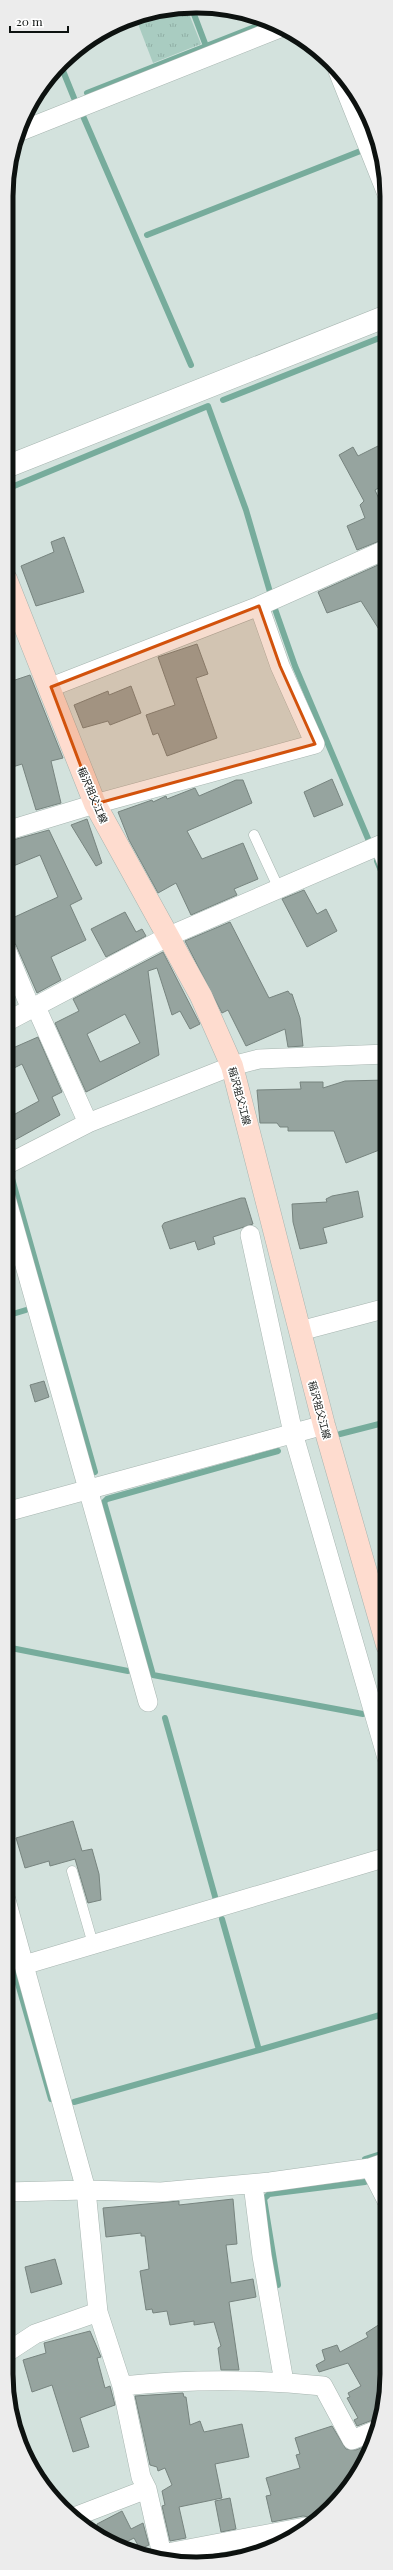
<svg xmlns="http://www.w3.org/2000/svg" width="393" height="2570" font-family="'Playfair Display','Noto Sans JP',serif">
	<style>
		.grass { fill: url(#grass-tufts) }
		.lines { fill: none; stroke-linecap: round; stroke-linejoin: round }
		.stream { stroke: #77ac9c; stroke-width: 6 }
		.building { fill: #96a49f; stroke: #77847f; fill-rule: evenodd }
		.service-casing { stroke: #a7b5b0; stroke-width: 11 }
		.minor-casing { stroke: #a7b5b0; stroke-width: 20 }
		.tertiary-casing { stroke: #a7b5b0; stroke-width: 23 }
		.secondary-casing { stroke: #a7b5b0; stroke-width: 23 }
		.service { stroke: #fff; stroke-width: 10 }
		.minor { stroke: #fff; stroke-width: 19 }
		.tertiary { stroke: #fff; stroke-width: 22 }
		.secondary { stroke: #fedccf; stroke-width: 22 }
		.marked { fill: #d2520c; fill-opacity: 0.2; stroke: #d2520c; stroke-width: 3; stroke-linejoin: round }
		.labels { text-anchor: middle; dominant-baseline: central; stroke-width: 3.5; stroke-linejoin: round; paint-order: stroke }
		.street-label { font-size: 10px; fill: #0d1210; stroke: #fff }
		.rim { fill: none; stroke: #0d1210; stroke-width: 5 }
	</style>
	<defs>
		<pattern id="grass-tufts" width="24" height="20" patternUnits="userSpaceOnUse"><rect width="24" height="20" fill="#a9ccc1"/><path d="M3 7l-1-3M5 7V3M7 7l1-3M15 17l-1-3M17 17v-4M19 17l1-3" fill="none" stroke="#90aea5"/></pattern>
	</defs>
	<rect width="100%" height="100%" fill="#d3e2dd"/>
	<path class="grass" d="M187,9L201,44L153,63L135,16Z"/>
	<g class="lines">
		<path class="stream" d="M192,9L206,46
			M61,66L74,98
			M87,93L270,21
			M83,116L191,365
			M147,235L363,150
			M223,400L387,335
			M14,486L208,406L246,510L270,592
			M275,609L295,666L369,841
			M377,861L387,885
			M11,1175L95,1472
			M6,1316L26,1310
			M340,1434L387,1422
			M278,1451L107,1499L104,1502L153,1675L363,1714
			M6,1647L128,1671
			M165,1718L216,1900
			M8,1949L51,2099
			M259,2050L387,2013
			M74,2102L259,2050L222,1919
			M365,2159L387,2152
			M278,2285L264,2199L269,2194L365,2182"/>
	</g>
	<path class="building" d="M380,445L382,449L387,446V483L375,490L387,517V538L357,550L347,526L365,518L360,505L364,501L339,455L353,447L358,456Z
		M64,537L84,592L36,606L21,566L54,552L51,542Z
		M387,561V642L361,601L327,613L318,592Z
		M197,644L208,674L196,678L217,738L167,756L158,733L153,735L146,715L175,705L158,657Z
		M30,675L63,758L51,761L61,803L36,810L22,764L6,769V683Z
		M131,686L141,713L110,725L108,721L83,728L74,705L108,691L109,695Z
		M332,779L343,805L314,817L304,792Z
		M236,780H243L252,803L187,831L202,859L243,843L258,879L234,889L237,895L191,915L176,883L158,893L129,840L118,812L152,800L153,802L166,796L167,799L195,788L199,796Z
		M87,819L102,863L96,866L71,825Z
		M49,830L82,899L70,905L86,940L51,957L61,980L37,993L16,945L12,940L6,938V921L58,897L40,855L6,869V842Z
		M304,890L317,914L326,909L337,931L307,947L282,899Z
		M125,912L136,932L142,929L146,936L106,957L91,929Z
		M230,922L269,998L288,991L290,994H292L300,1018L303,1046L288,1047L285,1029L246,1046L228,1010L222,1013L185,941Z
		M163,952L200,1024L190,1029L180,1011L172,1015L157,968L148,971L159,1055L86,1092L55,1023L79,1011L73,999ZM125,1014L140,1043L100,1062L87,1034Z
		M6,978L12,993L6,996Z
		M38,1037L62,1092L52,1097L60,1115L6,1145V1119L39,1101L22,1064L6,1072V1051Z
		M387,1080V1147L346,1163L334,1131H288V1127H280L277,1123H260L257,1090L301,1089L300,1082H323V1088L345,1081Z
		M358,1191L363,1217L323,1228L327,1243L300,1249L293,1222L292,1204L327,1202L326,1199L332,1196Z
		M241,1198H245L253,1224L213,1237L215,1244L198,1250L195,1241L170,1249L162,1226L164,1223Z
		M44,1381L49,1397L35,1402L30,1385Z
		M73,1821L82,1851L92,1849L99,1874L101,1900L88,1903L75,1859L50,1866L49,1861L25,1868L16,1838Z
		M233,2199L237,2244L226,2245L231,2283L253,2279L256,2297L229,2302L239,2370H221L218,2348L221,2346L214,2322L194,2325V2321L170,2325L167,2311L153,2313L152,2309L146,2310L140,2271L149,2269L145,2236H141V2233L106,2237L103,2208L179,2201V2205Z
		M55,2259L62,2284L31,2293L25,2267Z
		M380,2324L387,2335V2386L377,2421H370L357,2426L354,2420L358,2418L347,2398L350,2397L348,2393L361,2386L348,2363L319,2372L316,2365L325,2360L322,2350L337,2345L340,2352L368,2337L366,2333Z
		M90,2331L101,2357L97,2358L105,2388L110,2386L115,2405L80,2418L89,2447L73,2452L52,2385L32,2392L23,2360L46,2353L44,2343Z
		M183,2393L184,2397H186L190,2425L200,2421L204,2432L242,2424L249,2457L215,2464L222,2498L179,2507L186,2538L170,2541L162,2506L165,2505L162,2491L172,2485L165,2468L158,2471L157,2467L150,2465L135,2396Z
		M332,2426L346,2449L356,2450L371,2444L367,2458L322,2517L314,2521L309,2517L303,2516L272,2522L266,2496L271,2495L266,2478L300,2468L296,2455L300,2454L295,2438Z
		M230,2498L236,2529L221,2532L215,2501Z
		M122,2511L131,2529L143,2523L149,2545L140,2549L134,2538L118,2546L97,2532V2524Z"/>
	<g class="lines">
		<g class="service-casing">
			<path id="service" d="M254,835L279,889
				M72,1871L93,1944"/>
		</g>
		<g class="minor-casing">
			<path id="minor" d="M338,71L387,194
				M21,131L280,28
				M51,687L259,606L387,549
				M6,831L95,804L315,744L280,666L259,606
				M380,845L387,863
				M6,949L31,1009
				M36,1007L88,1123
				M6,1022L167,937L387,842
				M6,1165L88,1123L232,1066L259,1059L387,1054
				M6,1198L148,1702
				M250,1235L293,1433L387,1758
				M300,1331L387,1308
				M6,1512L324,1425
				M370,1587L387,1583
				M6,1900L86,2190L98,2312L122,2386C189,2379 256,2379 323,2386L352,2440L374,2431
				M24,1965L387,1857
				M370,2168L387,2201
				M253,2184L262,2256L284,2382
				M6,2192L86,2190L161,2192L270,2182L370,2168L387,2162
				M6,2353L35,2334L98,2312
				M122,2386L141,2477L147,2489L163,2559
				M74,2517L147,2489
				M162,2554L305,2527"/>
		</g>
		<g class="tertiary-casing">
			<path id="tertiary" d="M6,467L387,316"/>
		</g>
		<g class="secondary-casing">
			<path id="secondary" d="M6,579L95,804L201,996L232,1066L324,1425L387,1645"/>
		</g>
		<use href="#service" class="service"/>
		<use href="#minor" class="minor"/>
		<use href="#tertiary" class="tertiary"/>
		<use href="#secondary" class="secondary"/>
	</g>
	<path class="marked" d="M259,606L280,666L315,744L95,804L51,687Z"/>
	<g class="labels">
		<g class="street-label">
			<text transform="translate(93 795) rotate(67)">稲沢祖父江線</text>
			<text transform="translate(240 1096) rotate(75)">稲沢祖父江線</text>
			<text transform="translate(320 1410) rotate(75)">稲沢祖父江線</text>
		</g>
	</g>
	<path d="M0 0H393V2570H0ZM196 13H197A183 183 0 0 1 380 196V2374A183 183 0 0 1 197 2557H196A183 183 0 0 1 13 2374V196A183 183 0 0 1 196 13Z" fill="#ececec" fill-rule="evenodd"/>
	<path class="rim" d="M196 13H197A183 183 0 0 1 380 196V2374A183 183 0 0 1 197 2557H196A183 183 0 0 1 13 2374V196A183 183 0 0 1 196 13Z"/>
	<path d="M10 26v6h58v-6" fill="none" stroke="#0d1210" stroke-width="2"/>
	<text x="16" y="26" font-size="12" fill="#0d1210" stroke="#ffffff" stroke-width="3" paint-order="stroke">20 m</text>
</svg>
